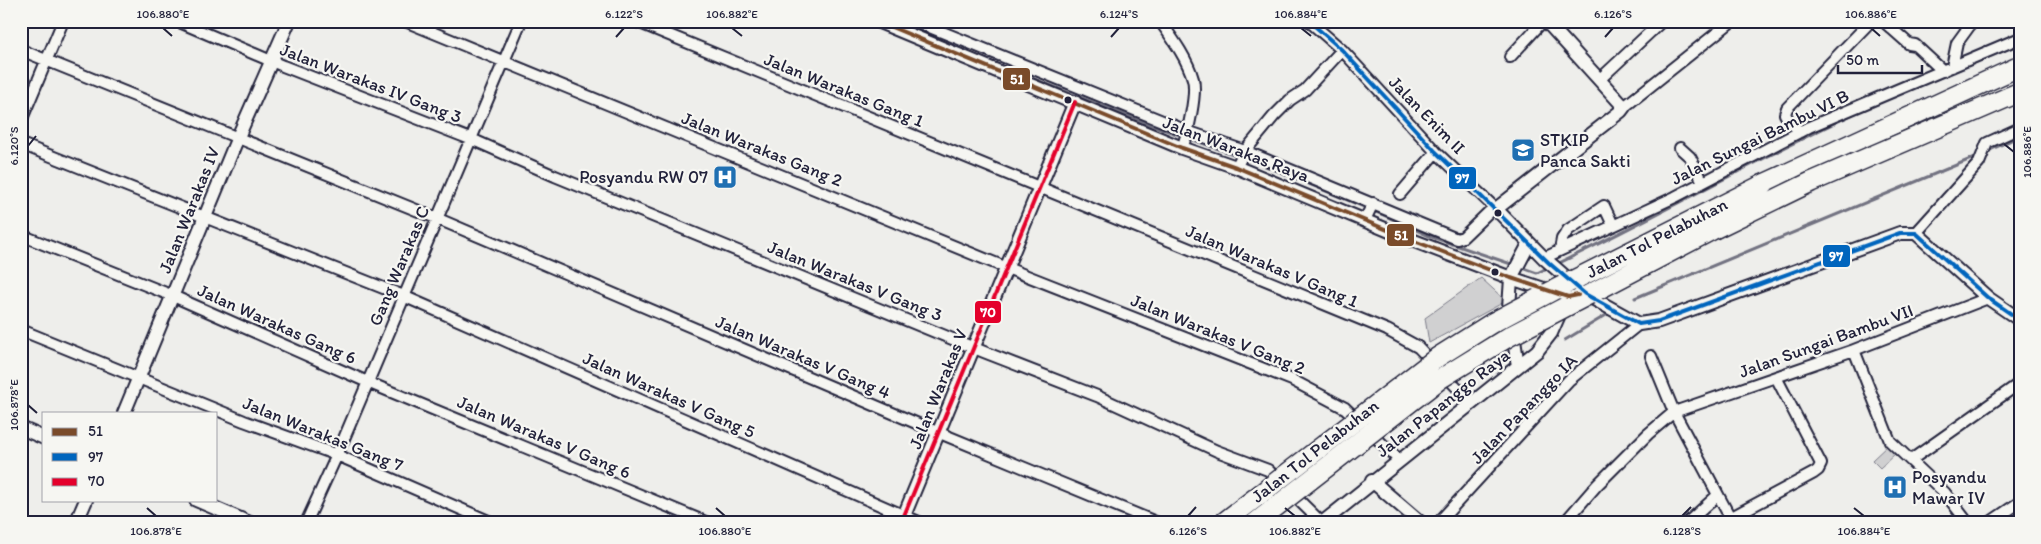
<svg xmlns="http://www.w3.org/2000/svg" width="2041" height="544" font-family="Itim,sans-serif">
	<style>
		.green { fill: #d0d0d1; stroke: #797986 }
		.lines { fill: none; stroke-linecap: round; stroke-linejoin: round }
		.stream { stroke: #727281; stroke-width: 3 }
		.minor-casing { stroke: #22223b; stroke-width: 14 }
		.tertiary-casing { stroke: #22223b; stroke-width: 16 }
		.motorway-casing { stroke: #22223b; stroke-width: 22 }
		.minor { stroke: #f6f6f2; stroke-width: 10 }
		.tertiary { stroke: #f6f6f2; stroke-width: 12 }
		.motorway { stroke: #f6f6f2; stroke-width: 19 }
		.motorway-bridge-casing { stroke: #22223b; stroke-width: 22; stroke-linecap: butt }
		.motorway-bridge { stroke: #f6f6f2; stroke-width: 19 }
		.bus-1-casing { stroke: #f6f6f2; stroke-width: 8 }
		.bus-2-casing { stroke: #f6f6f2; stroke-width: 8 }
		.bus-3-casing { stroke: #f6f6f2; stroke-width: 8 }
		.bus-1 { stroke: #7a4b2a; stroke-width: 4 }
		.bus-2 { stroke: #0065bd; stroke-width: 4 }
		.bus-3 { stroke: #e4002b; stroke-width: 4 }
		.ticks { fill: none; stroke: #22223b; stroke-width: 2 }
		.bus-dot { fill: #22223b; stroke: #f6f6f2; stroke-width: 2 }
		.labels { text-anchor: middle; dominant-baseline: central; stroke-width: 4.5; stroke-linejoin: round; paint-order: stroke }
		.street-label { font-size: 18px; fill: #22223b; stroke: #f6f6f2 }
		.poi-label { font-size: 18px; fill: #22223b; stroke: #f6f6f2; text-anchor: start }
		.line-badge { stroke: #f6f6f2; stroke-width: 2 }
		.badge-label { font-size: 14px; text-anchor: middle; font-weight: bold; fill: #fff }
		.neatline { fill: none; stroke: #22223b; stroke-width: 2 }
		.ticks-label { font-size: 12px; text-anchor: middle; fill: #22223b }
	</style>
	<rect width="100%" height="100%" fill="#eeeeeb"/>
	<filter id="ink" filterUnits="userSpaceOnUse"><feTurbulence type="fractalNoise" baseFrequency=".02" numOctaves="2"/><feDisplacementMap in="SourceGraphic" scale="10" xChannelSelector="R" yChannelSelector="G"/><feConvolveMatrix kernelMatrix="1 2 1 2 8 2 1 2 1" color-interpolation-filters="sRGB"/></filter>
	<g filter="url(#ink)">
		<path class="green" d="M1481,278L1506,301L1429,343L1425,318Z
			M1889,444L1896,453L1880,468L1872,460Z"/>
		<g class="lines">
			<path class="stream" d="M901,21L950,45
				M984,59L1143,122L1261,164L1381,214L1429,236L1514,265
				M1986,152L2020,136
				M1557,264C1663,214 1764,154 1871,106
				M1520,267L1537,273L1549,267
				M1635,298L1978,156
				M1565,340L1608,314"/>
			<g class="minor-casing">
				<path id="minor" d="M177,21L283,66L478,142L555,176L984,352L1097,396L1217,451L1268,470L1322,523
					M405,21L1007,268L1292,380L1345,408L1399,460
					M635,21L1387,330L1418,347L1472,403
					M915,21L1187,131L1245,151L1457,239L1463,237L1494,207
					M1160,21C1172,38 1187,58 1193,79C1197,94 1188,133 1182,148
					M1309,21L1342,50L1436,152L1496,209
					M1883,21L1909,44L1915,45L1943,71
					M21,50L436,218L930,429L1158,523
					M1510,57L1543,21
					M1952,67L1957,43L1973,21
					M1599,80L1662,21
					M1624,107L1732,21
					M21,121L63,21
					M1800,132L1789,121L1785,114L1787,108L1871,21
					M21,144L401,295L921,523
					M1680,148L1690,157L1703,182
					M1236,167L1245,151L1274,116L1290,100L1305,90L1342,50
					M1400,194L1436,152
					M1365,220L1373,203
					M1916,233L1979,163L1987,143L2020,128
					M21,235L173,296L372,384L708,523
					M1560,250L1562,239L1568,230L1604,206L1613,225
					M1544,258L1675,197L1809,127L2020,38
					M21,330L244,421L337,455L493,523
					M1854,350L1890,441L1945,493L1968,523
					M1651,356L1674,412L1733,523
					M1911,460L2020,383
					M1730,518L1814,473L1818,470L1821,464L1776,377
					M21,522L24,523
					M306,523L337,455L521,21
					M1438,523L1569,380L1639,324
					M1564,523L1597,485L1648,434L1674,412L1854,350L1988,298
					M1687,523L1718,495
					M1989,523L2020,502"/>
			</g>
			<g class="tertiary-casing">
				<path id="tertiary" d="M877,21L1182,148L1236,167L1409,239L1511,278L1568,297L1581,294
					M1546,21L1624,107L1621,111L1496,209L1544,258L1585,294L1639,324L1659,321L1900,233H1916L1988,298L2020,320
					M1518,366L1509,308L1511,278L1529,244
					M124,413L238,137L289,21
					M21,428L44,438
					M1372,481L1421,523
					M196,500L250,523
					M76,523L86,500
					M901,523L1075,102
					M1322,523L1537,351L1551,333L1562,308"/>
			</g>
			<g class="motorway-casing">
				<path id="motorway" d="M1764,184L2020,66"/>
			</g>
			<use href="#minor" class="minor"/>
			<use href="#tertiary" class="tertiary"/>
			<use href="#motorway" class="motorway"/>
			<g class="motorway-bridge-casing">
				<path id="motorway-bridge" d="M1223,523L1438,357L1492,323L1552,291L1764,184
					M1255,523L1440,379L1510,336L1712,230L1811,182L2020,92"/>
			</g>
			<use href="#motorway-bridge" class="motorway-bridge"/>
			<g class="bus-1-casing">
				<path id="bus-1" d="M877,21L1182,148L1236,167L1409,239L1511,278L1568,297L1578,295"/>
			</g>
			<g class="bus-2-casing">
				<path id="bus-2" d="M1309,21L1342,50L1436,152L1549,263L1585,294L1639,324L1659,321L1900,233H1916L1988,298L2020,320"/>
			</g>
			<g class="bus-3-casing">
				<path id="bus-3" d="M901,523L1075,102"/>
			</g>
			<use href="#bus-1" class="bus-1"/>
			<use href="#bus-2" class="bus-2"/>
			<use href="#bus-3" class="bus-3"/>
		</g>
	</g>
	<path class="ticks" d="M163,28L172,36M732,28L742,36M1301,28L1311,36M1871,28L1880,36M616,37L624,28M1111,37L1119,28M1605,37L1613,28M2004,144L2014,152M28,146L36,136M28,405L37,413M147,508L156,516M716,508L725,516M1285,508L1295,516M1854,508L1864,516M1188,516L1196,507M1682,516L1691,507"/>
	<defs>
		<g id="university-square" transform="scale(1.25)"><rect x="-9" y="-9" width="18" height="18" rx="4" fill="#1f6fb2" stroke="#f6f6f2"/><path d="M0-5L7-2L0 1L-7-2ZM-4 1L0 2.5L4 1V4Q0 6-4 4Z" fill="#fff"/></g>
		<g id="hospital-square" transform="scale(1.25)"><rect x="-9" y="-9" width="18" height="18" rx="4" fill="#1f6fb2" stroke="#f6f6f2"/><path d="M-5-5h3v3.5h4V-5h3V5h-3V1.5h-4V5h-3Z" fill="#fff"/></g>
	</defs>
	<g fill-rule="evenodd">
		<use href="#university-square" x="1523" y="150"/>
		<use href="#hospital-square" x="725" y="177"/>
		<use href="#hospital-square" x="1895" y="487"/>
	</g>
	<g class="bus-dot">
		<circle cx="1068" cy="100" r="4.5"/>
		<circle cx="1498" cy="213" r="4.5"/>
		<circle cx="1495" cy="272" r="4.5"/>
	</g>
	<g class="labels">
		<g class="street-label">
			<text transform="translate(371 83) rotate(21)">Jalan Warakas IV Gang 3</text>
			<text transform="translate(844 90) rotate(22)">Jalan Warakas Gang 1</text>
			<text transform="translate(1427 115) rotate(46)">Jalan Enim II</text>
			<text transform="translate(1760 137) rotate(-26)">Jalan Sungai Bambu VI B</text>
			<text transform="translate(762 149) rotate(22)">Jalan Warakas Gang 2</text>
			<text transform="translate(1236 149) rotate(21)">Jalan Warakas Raya</text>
			<text transform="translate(189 210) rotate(-68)">Jalan Warakas IV</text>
			<text transform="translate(1657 238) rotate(-27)">Jalan Tol Pelabuhan</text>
			<text transform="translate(399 266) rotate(-67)">Gang Warakas C</text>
			<text transform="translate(1272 266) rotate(23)">Jalan Warakas V Gang 1</text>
			<text transform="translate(855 281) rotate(22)">Jalan Warakas V Gang 3</text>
			<text transform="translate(277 324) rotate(24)">Jalan Warakas Gang 6</text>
			<text transform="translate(1218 334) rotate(22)">Jalan Warakas V Gang 2</text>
			<text transform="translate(1826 341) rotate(-20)">Jalan Sungai Bambu VII</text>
			<text transform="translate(803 357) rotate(23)">Jalan Warakas V Gang 4</text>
			<text transform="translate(938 389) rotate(-68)">Jalan Warakas V</text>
			<text transform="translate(669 395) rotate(24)">Jalan Warakas V Gang 5</text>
			<text transform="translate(1443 403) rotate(-38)">Jalan Papanggo Raya</text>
			<text transform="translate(1524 409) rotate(-46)">Jalan Papanggo IA</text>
			<text transform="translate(323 434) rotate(22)">Jalan Warakas Gang 7</text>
			<text transform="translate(544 437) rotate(23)">Jalan Warakas V Gang 6</text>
			<text transform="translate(1315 451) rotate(-38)">Jalan Tol Pelabuhan</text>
		</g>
		<g class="poi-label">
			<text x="1540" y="140">STKIP<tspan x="1540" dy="21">Panca Sakti</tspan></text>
			<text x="708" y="177" text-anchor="end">Posyandu RW 07</text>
			<text x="1912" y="477">Posyandu<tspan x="1912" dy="21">Mawar IV</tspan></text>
		</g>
	</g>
	<g class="line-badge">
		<rect x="1002" y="67" width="29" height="24" rx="5" fill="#7a4b2a"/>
		<rect x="1448" y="166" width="29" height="24" rx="5" fill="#0065bd"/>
		<rect x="1386" y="223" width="29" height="24" rx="5" fill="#7a4b2a"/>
		<rect x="1822" y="244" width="29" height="24" rx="5" fill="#0065bd"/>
		<rect x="974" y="300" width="28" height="24" rx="5" fill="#e4002b"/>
	</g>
	<g class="badge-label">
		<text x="1017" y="84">51</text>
		<text x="1462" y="183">97</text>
		<text x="1401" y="240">51</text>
		<text x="1836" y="261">97</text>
		<text x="988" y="317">70</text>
	</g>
	<rect width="2041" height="544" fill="none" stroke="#f6f6f2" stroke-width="55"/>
	<rect x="42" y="412" width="175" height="90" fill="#f6f6f2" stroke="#a1a1a9"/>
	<rect x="52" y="428" width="25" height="8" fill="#7a4b2a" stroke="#a1a1a9"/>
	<text x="88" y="436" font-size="15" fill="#22223b">51</text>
	<rect x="52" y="453" width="25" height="8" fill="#0065bd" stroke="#a1a1a9"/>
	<text x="88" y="462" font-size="15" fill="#22223b">97</text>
	<rect x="52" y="478" width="25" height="8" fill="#e4002b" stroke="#a1a1a9"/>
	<text x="88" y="486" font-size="15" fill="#22223b">70</text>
	<path d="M1838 65v8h84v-8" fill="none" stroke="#22223b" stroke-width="2.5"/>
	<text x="1846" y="65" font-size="15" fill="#22223b" stroke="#f6f6f2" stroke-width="4" paint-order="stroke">50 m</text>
	<rect x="28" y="28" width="1986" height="488" class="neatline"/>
	<g class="ticks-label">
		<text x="163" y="18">106.880°E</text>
		<text x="624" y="18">6.122°S</text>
		<text x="732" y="18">106.882°E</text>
		<text x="1119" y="18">6.124°S</text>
		<text x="1301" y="18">106.884°E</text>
		<text x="1613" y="18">6.126°S</text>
		<text x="1871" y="18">106.886°E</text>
		<text transform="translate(14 146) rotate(-90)" y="4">6.120°S</text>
		<text transform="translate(2027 152) rotate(-90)" y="4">106.886°E</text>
		<text transform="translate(14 405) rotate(-90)" y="4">106.878°E</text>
		<text x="156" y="535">106.878°E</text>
		<text x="725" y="535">106.880°E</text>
		<text x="1188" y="535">6.126°S</text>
		<text x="1295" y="535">106.882°E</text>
		<text x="1682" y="535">6.128°S</text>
		<text x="1864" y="535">106.884°E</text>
	</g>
</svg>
